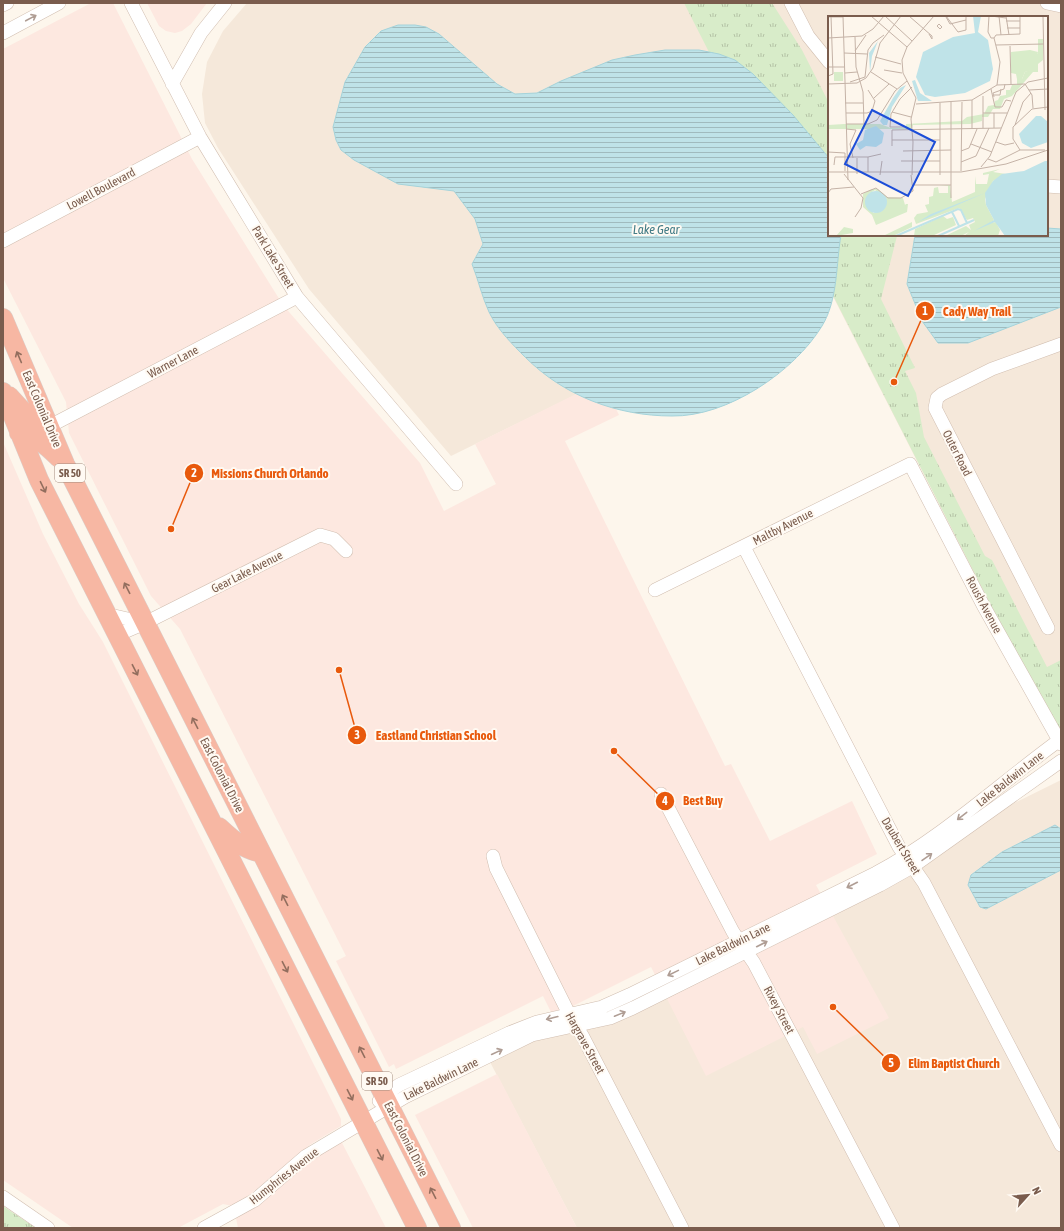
<svg xmlns="http://www.w3.org/2000/svg" width="1064" height="1231" font-family="'Asap Condensed',sans-serif">
	<style>
		.residential { fill: #f5e8da; fill-rule: evenodd }
		.commercial { fill: #fde8e0 }
		.grass { fill: url(#grass-tufts) }
		.water { fill: url(#water-rules); stroke: #a5d3da }
		.lines { fill: none; stroke-linecap: round; stroke-linejoin: round }
		.minor-casing { stroke: #d1beb0; stroke-width: 14 }
		.highway-casing { stroke: #dad1cd; stroke-width: 20 }
		.minor { stroke: #fff; stroke-width: 13 }
		.highway { stroke: #f7b7a3; stroke-width: 19 }
		.oneway { stroke: #af9d94 }
		.oneway2 { stroke: #936e5e }
		.labels { text-anchor: middle; dominant-baseline: central; stroke-width: 4; stroke-linejoin: round; paint-order: stroke }
		.shield { fill: #fffaf3; stroke: #a28b7f; stroke-width: 1 }
		.shield-label { font-size: 11px; font-weight: bold; fill: #7a5c4d }
		.street-label { font-size: 12px; fill: #7a5c4d; stroke: #fffaf3 }
		.water-label { font-size: 13px; font-style: italic; fill: #437c86; stroke: #fffaf3 }
		.inset-river { fill: none; stroke: #bfe3e8; stroke-width: 2 }
		.inset-road { fill: none; stroke: #c5b3a7; stroke-width: 1 }
		.view { fill: #1d4ed8; fill-opacity: 0.15; stroke: #1d4ed8; stroke-width: 2 }
		.inset-edge { fill: none; stroke: #7a5c4d; stroke-width: 2 }
		.leader { fill: none; stroke: #e8590c; stroke-width: 1.5 }
		.callout-dot { fill: #e8590c; stroke: #fffaf3; stroke-width: 1.5 }
		.mark-label { font-size: 12px; text-anchor: middle; font-weight: bold; fill: #fff }
		.callout-label { font-size: 13px; text-anchor: middle; font-weight: bold; fill: #e8590c; stroke: #fffaf3; stroke-width: 4; stroke-linejoin: round; paint-order: stroke }
	</style>
	<defs>
		<pattern id="grass-tufts" width="24" height="20" patternUnits="userSpaceOnUse"><rect width="24" height="20" fill="#d8ecc9"/><path d="M3 7l-1-3M5 7V3M7 7l1-3M15 17l-1-3M17 17v-4M19 17l1-3" fill="none" stroke="#b4c2a5"/></pattern>
		<pattern id="water-rules" width="6" height="5" patternUnits="userSpaceOnUse"><rect width="6" height="5" fill="#bfe3e8"/><path d="M0 2.5h6" fill="none" stroke="#a0bbbe"/></pattern>
	</defs>
	<rect width="100%" height="100%" fill="#fdf6ec"/>
	<path class="residential" d="M247,3H1061V743L823,277L602,382L451,456L309,289L218,148L205,123L202,94L207,62L223,31ZM829,17H1047V235H829Z
		M1061,780V1228H577L490,1062Z"/>
	<path class="commercial" d="M91,3H113L192,159L283,305L420,463L444,511L496,484L475,444L602,381L619,415L565,441L725,766L731,764L770,841L852,801L877,854L816,885L889,1018L817,1054L803,1027L706,1076L651,967L553,1016L543,996L396,1069L394,1064L389,1067L336,961L346,956L180,629L151,596L69,433L66,402L3,278V49Z
		M147,3H207L191,24L182,31L175,33L166,31L159,26Z
		M3,442L43,534L79,604L103,642L341,1119V1126L311,1144L241,1202L233,1206L223,1204L178,1228H73L3,1180Z
		M497,1074L577,1228H473L415,1115Z
		M339,1137L386,1228H238L236,1218L238,1211Z"/>
	<path class="grass" d="M684,3H772L802,50L829,103V235L897,236L881,299L915,368L905,371L916,393L924,437L985,556L992,560L1047,667L1061,660V743Z
		M3,1206L36,1228H3Z"/>
	<path class="water" d="M398,25H415L426,27L439,34L497,84L515,94L537,93L561,81L612,60L635,55L665,50H699L719,54L735,60L753,74L793,115L829,158V235H841C836,264 838,300 822,326C794,372 727,417 672,416C617,416 564,396 525,357C512,344 497,329 489,312C482,297 478,279 472,264L483,244L475,219L454,191L398,184L354,160L341,150L336,140L333,127L345,82L365,47L381,31Z
		M1047,228L1061,229V307L968,343H938L922,321L907,284L915,235H1047Z
		M1055,825L1061,829V870L986,909L980,907L968,885L971,875L1002,852Z"/>
	<g class="lines">
		<g class="minor-casing">
			<path id="minor" d="M131,3L200,137L297,297L456,484
				M791,3L808,36L829,62
				M1047,3L1061,6
				M3,5L7,3
				M3,33L59,3
				M172,84L201,33L225,3
				M1047,186L1061,187
				M3,241L200,137
				M48,427L297,297
				M744,547L899,847L924,883L1061,1145
				M655,590L910,464L983,605L1061,744
				M106,614L145,623
				M1048,628L935,408L937,398L942,394L992,369L1061,344
				M117,635L145,623L320,535L334,539L346,551
				M661,794L733,932L754,963L893,1228
				M493,856L496,868L569,1014L583,1037L682,1228
				M379,1101L384,1095L399,1085L509,1033L537,1022L602,1007L629,995L876,873C943,837 999,784 1061,739
				M3,1197L48,1228
				M204,1228L255,1200L306,1156L405,1097L532,1035L610,1018L633,1008L880,885L912,867L1061,761"/>
		</g>
		<g class="highway-casing">
			<path id="highway" d="M3,318L65,464L451,1228
				M3,392L39,480L417,1228
				M9,396L30,419L48,427
				M19,433C37,437 46,445 59,458
				M219,827C233,840 243,849 261,853"/>
		</g>
		<use href="#minor" class="minor"/>
		<use href="#highway" class="highway"/>
	</g>
	<defs><path id="oneway-shaft" d="M-6 0H5M1.5-3L5.5 0L1.5 3" fill="none" stroke-width="1.6" stroke-linecap="round" stroke-linejoin="round"/></defs>
	<g class="oneway">
		<use href="#oneway-shaft" transform="translate(31 18) rotate(-28)"/>
		<use href="#oneway-shaft" transform="translate(962 816) rotate(142)"/>
		<use href="#oneway-shaft" transform="translate(927 857) rotate(-35)"/>
		<use href="#oneway-shaft" transform="translate(852 885) rotate(153)"/>
		<use href="#oneway-shaft" transform="translate(762 944) rotate(-27)"/>
		<use href="#oneway-shaft" transform="translate(673 973) rotate(154)"/>
		<use href="#oneway-shaft" transform="translate(620 1014) rotate(-22)"/>
		<use href="#oneway-shaft" transform="translate(552 1018) rotate(166)"/>
		<use href="#oneway-shaft" transform="translate(497 1052) rotate(-25)"/>
	</g>
	<g class="oneway2">
		<use href="#oneway-shaft" transform="translate(19 357) rotate(-113)"/>
		<use href="#oneway-shaft" transform="translate(43 487) rotate(64)"/>
		<use href="#oneway-shaft" transform="translate(127 588) rotate(-117)"/>
		<use href="#oneway-shaft" transform="translate(135 670) rotate(63)"/>
		<use href="#oneway-shaft" transform="translate(195 723) rotate(-117)"/>
		<use href="#oneway-shaft" transform="translate(285 900) rotate(-117)"/>
		<use href="#oneway-shaft" transform="translate(285 967) rotate(63)"/>
		<use href="#oneway-shaft" transform="translate(362 1052) rotate(-117)"/>
		<use href="#oneway-shaft" transform="translate(350 1095) rotate(63)"/>
		<use href="#oneway-shaft" transform="translate(380 1155) rotate(63)"/>
		<use href="#oneway-shaft" transform="translate(433 1193) rotate(-117)"/>
	</g>
	<g class="labels">
		<g class="shield">
			<rect x="55" y="464" width="30" height="18" rx="3"/>
			<rect x="362" y="1072" width="30" height="18" rx="3"/>
		</g>
		<g class="shield-label">
			<text x="70" y="473">SR 50</text>
			<text x="377" y="1081">SR 50</text>
		</g>
		<g class="street-label">
			<text transform="translate(101 189) rotate(-28)">Lowell Boulevard</text>
			<text transform="translate(273 257) rotate(59)">Park Lake Street</text>
			<text transform="translate(173 362) rotate(-28)">Warner Lane</text>
			<text transform="translate(42 409) rotate(67)">East Colonial Drive</text>
			<text transform="translate(957 453) rotate(63)">Outer Road</text>
			<text transform="translate(783 527) rotate(-27)">Maltby Avenue</text>
			<text transform="translate(247 572) rotate(-27)">Gear Lake Avenue</text>
			<text transform="translate(984 605) rotate(62)">Roush Avenue</text>
			<text transform="translate(222 775) rotate(63)">East Colonial Drive</text>
			<text transform="translate(1010 779) rotate(-38)">Lake Baldwin Lane</text>
			<text transform="translate(901 846) rotate(59)">Daubert Street</text>
			<text transform="translate(733 944) rotate(-26)">Lake Baldwin Lane</text>
			<text transform="translate(779 1010) rotate(62)">Rixey Street</text>
			<text transform="translate(585 1043) rotate(61)">Hargrave Street</text>
			<text transform="translate(441 1079) rotate(-26)">Lake Baldwin Lane</text>
			<text transform="translate(406 1139) rotate(63)">East Colonial Drive</text>
			<text transform="translate(284 1176) rotate(-38)">Humphries Avenue</text>
		</g>
		<g class="water-label">
			<text x="656" y="229">Lake Gear</text>
		</g>
	</g>
	<g transform="translate(828 16)">
		<rect width="220" height="220" fill="#fdf6ec"/>
		<path d="M210,23H215V44L210,48V56H205L184,80L176,83L172,93H165L160,101H154V105L142,108L85,109L84,113H0V109L16,108H52L63,112H78V108L134,105L139,101L156,98L160,90L166,89L167,85L170,84L172,80L178,79V74H182L184,69H189V63H194L197,56L202,54L204,43L210,37ZM6,56H15V65H6ZM172,153L165,156L178,158L165,165L157,183L158,189L166,204L162,207L168,206L172,214L170,220H136L141,216L133,220H117L138,210L143,214L141,209L147,206L145,202L139,204L131,192L88,208L86,202L89,198L100,196L97,189L101,188V181L105,180L106,172L110,171L111,177H120V170H111L122,169L124,186L147,176V160L148,168H159L161,158L155,159V157ZM44,173H50L59,181L75,182L77,189L78,188H80L79,196L48,209L44,199L35,191V178ZM47,174L57,182L54,195L45,197L41,178ZM115,200L119,203L125,201L128,209L104,220H86L87,213ZM84,206V211L65,220H55ZM16,211L25,213V217L8,220Z" fill="#d8ecc9" fill-rule="evenodd"/>
		<path d="M202,34L210,36L208,43H204V54L197,56L194,63H189L188,58L183,57V36Z" fill="#d8ecc9"/>
		<path d="M145,0H153L150,16L160,24L165,53L162,65L137,77L107,81L97,79L88,61L95,36L125,21L147,17ZM50,25L44,40L42,56L41,37ZM87,64L92,77L104,85H90L84,65ZM78,69L64,91L59,109H55L52,105L65,82L72,72ZM208,100H213L220,106V126L203,132L194,127L191,118ZM48,110L56,117L54,127L48,131L38,130L32,134L28,128L35,124L37,114ZM217,145H220V220H177L167,206L146,215L166,204L158,189L157,177L90,206L103,198L157,177L165,165L174,158L196,155ZM37 186a11 11 0 1 1 22 0a11 11 0 1 1-22 0Z" fill="#bfe3e8"/>
		<path class="inset-river" d="M124,196L131,210M68,220L130,193L133,194L139,207M110,220L146,204"/>
		<path class="inset-road" d="M15,0L20,164M43,0L79,31M57,0L84,25M81,0L104,20V23L101,18M118,0L130,16L138,14V0M161,0L160,16L163,22H166M163,0L178,2M171,0L173,19M178,0L181,19M215,0L217,94M0,1H15M118,1L122,8L138,4M178,5H192M111,8L114,11L112,13L109,10ZM179,12H192M27,21L28,51L35,76L36,108M0,22L34,20L45,13L56,0M166,22L172,46L169,69M166,22L168,19L192,18V0M168,29L216,28M182,30L183,68M27,35L38,19M16,37L39,38M47,41L73,48M0,51H17M56,54L74,57M43,56L69,73M17,57L29,56M0,60L5,58L3,0M22,66L37,61L40,34L45,27L56,19M0,68L29,67L38,62L45,52L52,27L73,0M197,68L204,79L205,92M163,73L167,91H174L178,84L183,85M201,74L220,73M166,79H172L173,73M166,81L165,77L176,73L177,68M46,82L61,68M123,86V182M17,87H35M112,87V159M88,88L144,84L169,69L197,68M64,96L83,101M18,97H39L44,95L47,85L40,74M155,97H179M18,108H40L49,104L67,75L79,65M187,109L195,86L203,77M76,111H62L63,98L72,83L84,71M155,112V80M166,112V97M18,113L28,114L22,128L25,142M144,113V84M64,124H112M168,126L177,129L186,127M143,128L164,136M64,130V114L173,112M192,134L185,123V111L204,93L220,91M75,135L123,134M133,135L141,132L149,113M0,136L17,137M17,137V155M40,141V156M29,142V158M160,143L168,146L192,134H217M73,145H112M133,146L148,140L161,112M6,149L7,141H40L53,138M153,151L162,140L188,76L200,66L220,62M133,155L134,86M0,156H133L178,148L220,134M16,158L35,182L33,192L27,201M52,159L54,145M84,159L85,126L83,103L88,82L75,57L74,44L79,31L106,0M85,169H123M0,177L3,173L26,171M33,178L48,172L60,182H73L85,175L83,159"/>
		<path class="view" d="M44,94L107,126L80,180L17,148Z"/>
		<rect width="220" height="220" class="inset-edge"/>
	</g>
	<path class="leader" d="M894 382L925 311M171 529L194 473M339 670L357 735M614 751L665 801M833 1007L891 1063"/>
	<g class="callout-dot">
		<circle cx="894" cy="382" r="4"/>
		<circle cx="171" cy="529" r="4"/>
		<circle cx="339" cy="670" r="4"/>
		<circle cx="614" cy="751" r="4"/>
		<circle cx="833" cy="1007" r="4"/>
		<circle cx="925" cy="311" r="10"/>
		<circle cx="194" cy="473" r="10"/>
		<circle cx="357" cy="735" r="10"/>
		<circle cx="665" cy="801" r="10"/>
		<circle cx="891" cy="1063" r="10"/>
	</g>
	<g class="mark-label">
		<text x="925" y="315">1</text>
		<text x="194" y="477">2</text>
		<text x="357" y="739">3</text>
		<text x="665" y="805">4</text>
		<text x="891" y="1067">5</text>
	</g>
	<g class="callout-label">
		<text x="977" y="316">Cady Way Trail</text>
		<text x="270" y="478">Missions Church Orlando</text>
		<text x="436" y="740">Eastland Christian School</text>
		<text x="703" y="805">Best Buy</text>
		<text x="954" y="1068">Elim Baptist Church</text>
	</g>
	<rect width="1064" height="1231" fill="none" stroke="#7a5c4d" stroke-width="8"/>
	<g transform="translate(1028 1195) rotate(63)" stroke="#fffaf3" stroke-width="3" paint-order="stroke">
	<path d="M0-3L7 15L0 10L-7 15Z" fill="#7a5c4d"/>
	<text y="-6" font-size="11" font-weight="bold" text-anchor="middle" fill="#7a5c4d">N</text>
	</g>
</svg>
